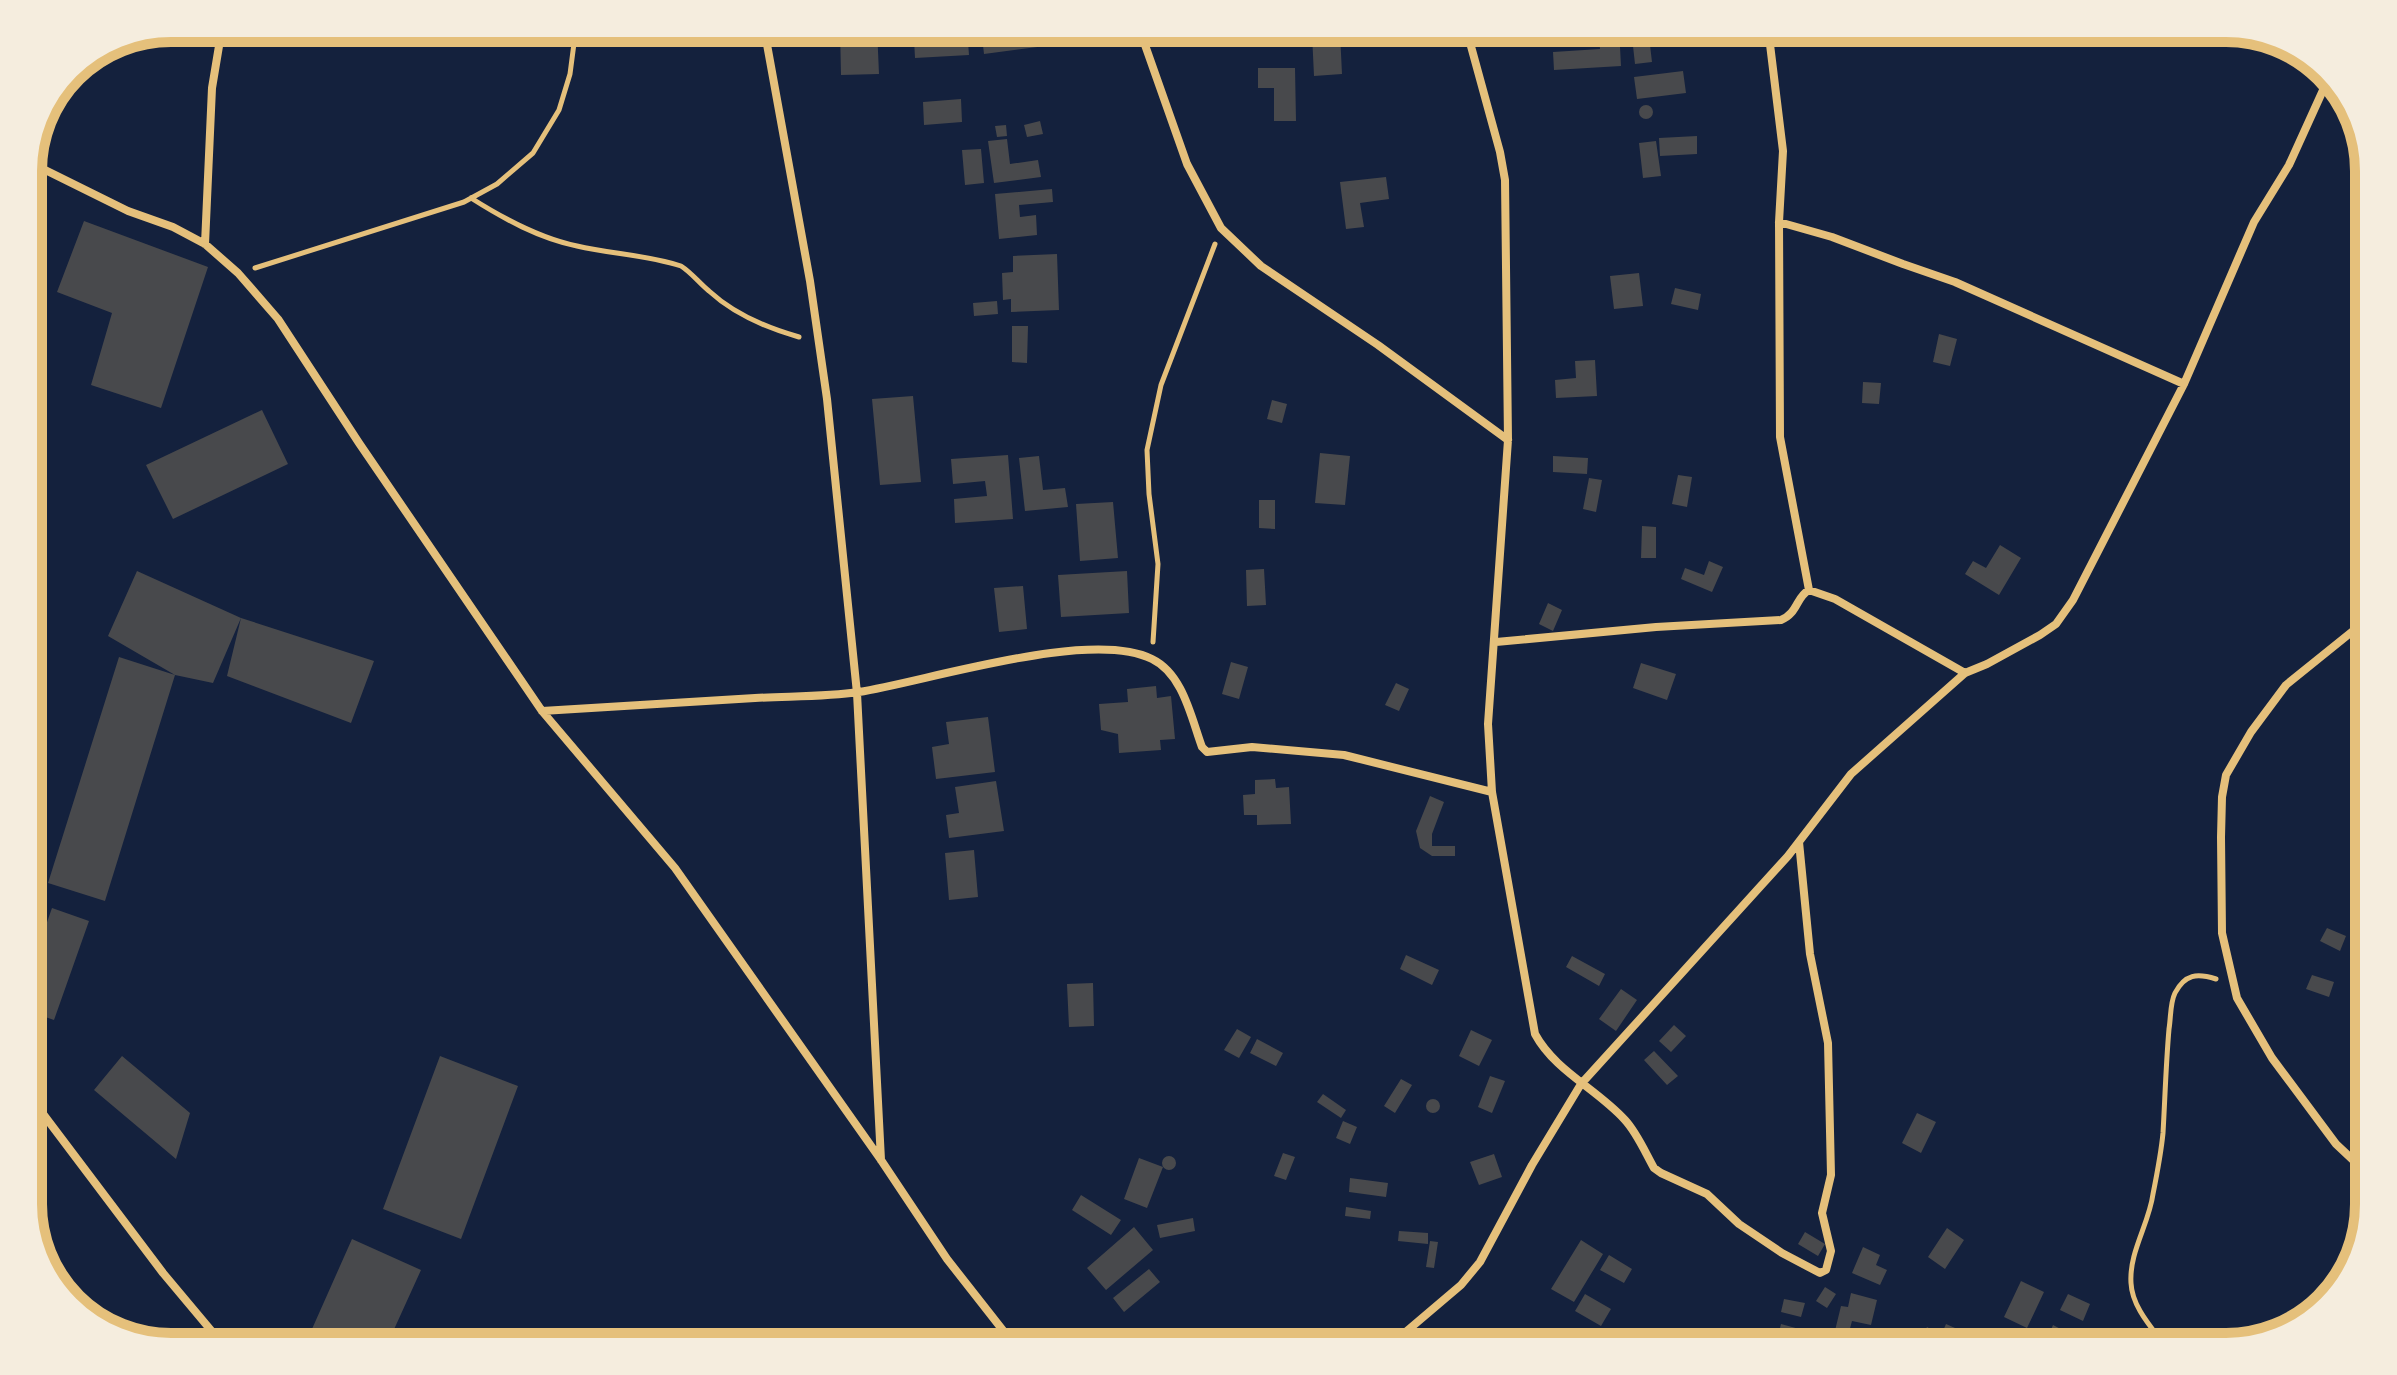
<svg xmlns="http://www.w3.org/2000/svg" width="2397" height="1375" font-family="'Nunito Sans',sans-serif">
	<style>
		.building { fill: #48494c }
		.lines { fill: none; stroke-linecap: round; stroke-linejoin: round }
		.path { stroke: #e5c07b; stroke-width: 5 }
		.minor { stroke: #e5c07b; stroke-width: 8 }
		.rim { fill: none; stroke: #e5c07b; stroke-width: 10 }
	</style>
	<rect width="100%" height="100%" fill="#14213d"/>
	<path class="building" d="M171,28H178L174,40L146,33Z
		M840,28H877L879,74L841,75Z
		M947,28H967L969,55L915,58L914,39L948,37Z
		M981,28H1001L1002,31L1043,28L1045,46L984,54Z
		M1598,28H1619L1621,66L1554,70L1553,52L1600,49Z
		M1631,28H1648L1652,62L1635,64Z
		M1340,33L1342,74L1314,76L1312,34Z
		M1258,68H1295L1296,121H1274V88H1258Z
		M1683,71L1686,93L1637,99L1634,77Z
		M961,99L962,122L924,125L923,102Z
		M1639 112a7 7 0 1 1 14 0a7 7 0 1 1-14 0Z
		M1040,121L1043,134L1027,137L1024,125Z
		M1006,125L1007,136L997,137L995,126Z
		M1697,136V154L1660,156L1659,138Z
		M1007,139L1010,164L1038,160L1041,177L994,183L988,141Z
		M1656,141L1661,176L1643,178L1639,143Z
		M981,149L984,183L965,185L962,150Z
		M1386,177L1389,199L1360,203L1364,227L1346,229L1340,182Z
		M1052,189L1053,202L1019,205L1020,217L1036,215L1037,235L999,239L995,194Z
		M84,221L208,267L161,408L91,385L112,313L57,292Z
		M1057,254L1059,310L1011,312V299L1003,300L1002,273L1013,272V256Z
		M1639,273L1643,306L1614,309L1610,276Z
		M1675,288L1701,294L1698,310L1671,304Z
		M997,301L998,314L974,316L973,303Z
		M28,302L40,305L28,333Z
		M1012,326H1028L1027,363L1012,362Z
		M1939,334L1957,339L1950,366L1933,362Z
		M1595,360L1597,396L1556,398L1555,380L1576,378L1575,361Z
		M1863,382L1881,383L1879,404L1862,403Z
		M913,396L921,482L880,485L872,399Z
		M1272,400L1287,404L1282,423L1267,419Z
		M262,410L288,464L173,519L146,465Z
		M1320,453L1350,456L1345,505L1315,503Z
		M1008,455L1013,519L955,523L954,499L987,496L985,481L953,484L951,459Z
		M1039,456L1043,490L1065,488L1068,507L1025,511L1019,458Z
		M1553,456L1588,458L1587,474L1553,472Z
		M1678,475L1692,477L1687,507L1672,504Z
		M1589,478L1602,480L1596,512L1583,509Z
		M1259,500H1275V529L1259,528Z
		M1113,502L1118,558L1080,561L1076,504Z
		M1642,526L1656,527V558H1641Z
		M2000,545L2021,558L1999,595L1965,574L1973,561L1986,568Z
		M1709,561L1723,567L1712,592L1681,579L1685,568L1704,575Z
		M1264,569L1266,605L1247,606L1246,570Z
		M137,571L241,618L374,661L351,723L227,676L241,618L213,683L175,675L108,636Z
		M1127,571L1129,613L1061,617L1058,575Z
		M1023,586L1027,629L999,632L994,588Z
		M1548,603L1562,610L1553,631L1539,624Z
		M119,657L175,675L105,901L48,883Z
		M1231,662L1248,667L1239,699L1222,694Z
		M1641,663L1676,674L1667,700L1633,688Z
		M1396,683L1409,689L1399,711L1385,705Z
		M1156,686L1157,698L1171,696L1175,739L1160,740L1161,750L1119,753L1118,734L1101,730L1099,704L1128,702L1127,689Z
		M988,717L995,772L936,779L932,747L949,744L946,722Z
		M1275,779L1276,788L1289,787L1291,824L1257,825V815H1244L1243,795L1255,794V780Z
		M996,781L1004,831L949,838L946,815L959,813L955,787Z
		M1430,796L1444,802L1432,834V846H1455V856H1432L1420,848L1416,831Z
		M974,850L978,897L949,900L945,853Z
		M52,908L89,921L54,1020L28,1011V976Z
		M2327,928L2346,936L2340,951L2320,941Z
		M1406,955L1439,970L1432,985L1400,969Z
		M1572,956L1605,974L1599,986L1566,967Z
		M2312,975L2334,982L2329,997L2306,989Z
		M1093,983L1094,1026L1069,1027L1067,984Z
		M1621,989L1637,1000L1616,1031L1599,1019Z
		M1674,1025L1686,1036L1671,1052L1659,1041Z
		M1237,1029L1251,1037L1239,1058L1224,1050Z
		M1471,1030L1492,1040L1479,1066L1459,1056Z
		M1257,1039L1283,1053L1276,1066L1250,1053Z
		M1654,1051L1678,1076L1667,1085L1644,1060Z
		M122,1056L190,1113L176,1159L94,1090Z
		M440,1056L518,1086L461,1239L383,1209Z
		M1490,1076L1505,1081L1492,1113L1478,1107Z
		M1401,1079L1412,1085L1395,1113L1384,1106Z
		M1323,1094L1346,1110L1341,1118L1317,1102Z
		M1426 1106a7 7 0 1 1 14 0a7 7 0 1 1-14 0Z
		M1917,1113L1936,1122L1921,1153L1902,1143Z
		M1343,1121L1357,1127L1350,1144L1336,1138Z
		M1283,1153L1295,1157L1286,1180L1274,1176Z
		M1494,1154L1502,1177L1479,1185L1470,1162Z
		M1162 1163a7 7 0 1 1 14 0a7 7 0 1 1-14 0Z
		M1139,1158L1163,1167L1147,1208L1124,1199Z
		M1350,1178L1388,1183L1386,1197L1349,1192Z
		M1081,1195L1121,1220L1111,1235L1072,1210Z
		M1346,1207L1371,1211L1370,1219L1345,1216Z
		M1193,1218L1195,1231L1160,1238L1157,1225Z
		M1134,1227L1153,1250L1106,1290L1087,1268Z
		M1947,1228L1964,1240L1945,1269L1928,1257Z
		M1399,1231L1428,1233V1244L1398,1241Z
		M1805,1232L1825,1244L1818,1256L1798,1244Z
		M352,1239L421,1270L386,1347H304Z
		M1581,1240L1603,1254L1574,1302L1551,1289Z
		M1430,1241L1438,1242L1434,1268L1426,1267Z
		M1863,1247L1880,1255L1876,1265L1887,1270L1880,1285L1852,1273Z
		M1609,1255L1632,1269L1624,1283L1600,1270Z
		M1149,1269L1160,1282L1124,1312L1113,1298Z
		M2021,1281L2044,1292L2027,1328L2004,1317Z
		M1825,1287L1836,1294L1827,1308L1816,1301Z
		M1851,1293L1877,1300L1871,1325L1852,1321L1845,1347H1831L1841,1306L1848,1307Z
		M1585,1294L1611,1309L1601,1326L1575,1311Z
		M2068,1294L2090,1304L2083,1321L2060,1310Z
		M1784,1299L1805,1303L1801,1317L1781,1312Z
		M1781,1324L1803,1330L1800,1342L1778,1336Z
		M1946,1324L1989,1343L1987,1347H1936Z
		M2053,1325L2074,1336L2069,1347H2058L2046,1341Z
		M1927,1327L1941,1335L1934,1347H1916Z
		M1301,1331L1319,1342L1316,1347H1291Z"/>
	<g class="lines">
		<path class="path" d="M471,198C504,219 539,238 577,246C611,254 648,255 681,266C692,273 699,283 709,291C734,314 767,328 799,337
			M255,268L464,202L497,184L533,153L559,110L570,74L576,28
			M1153,642L1158,564L1149,494L1147,450L1161,385L1215,244
			M2166,1347C2152,1328 2132,1307 2131,1283C2129,1252 2149,1224 2153,1194C2157,1174 2161,1154 2163,1133C2165,1098 2166,1063 2169,1029C2171,1017 2170,1003 2175,993C2185,974 2197,973 2216,979"/>
		<path class="minor" d="M764,28L810,281L827,399L857,693L881,1160
			M1137,28L1145,45L1187,164L1221,228L1261,266L1378,345L1508,440
			M1466,28L1500,152L1505,180L1508,440L1488,724L1492,792L1535,1034C1555,1071 1597,1089 1625,1120C1637,1133 1645,1152 1654,1168L1661,1173L1707,1194L1739,1224L1782,1253L1820,1273L1826,1270L1831,1251L1822,1213L1831,1175L1828,1043L1810,954L1799,842
			M1768,28L1783,151L1779,222L1780,437L1809,590
			M29,162L128,211L173,227L205,244L238,273L278,319L359,443L542,711L675,868L881,1160L947,1259L1016,1347
			M1779,222L1832,237L1903,264L1955,282L2184,384
			M205,244L212,88L222,28
			M2369,618L2286,685L2251,732L2226,775L2222,797L2221,837L2222,933L2237,998L2272,1058L2336,1144L2369,1175
			M1496,642L1656,627L1781,620C1798,613 1796,597 1809,590L1835,599L1965,673
			M542,711C613,707 684,703 755,698C789,696 825,697 859,692C928,681 1091,628 1152,659C1183,674 1191,717 1202,747L1207,752L1252,747L1344,755L1492,792
			M28,1094L163,1273L225,1347
			M1388,1347L1461,1285L1480,1262L1532,1165L1581,1084L1788,856L1851,774L1965,673L1987,664L2040,635L2056,624L2073,600L2184,384L2254,222L2289,165L2329,77"/>
	</g>
	<path d="M0 0H2397V1375H0ZM171 42H2226A129 129 0 0 1 2355 171V1204A129 129 0 0 1 2226 1333H171A129 129 0 0 1 42 1204V171A129 129 0 0 1 171 42Z" fill="#f5edde" fill-rule="evenodd"/>
	<path class="rim" d="M171 42H2226A129 129 0 0 1 2355 171V1204A129 129 0 0 1 2226 1333H171A129 129 0 0 1 42 1204V171A129 129 0 0 1 171 42Z"/>
</svg>
